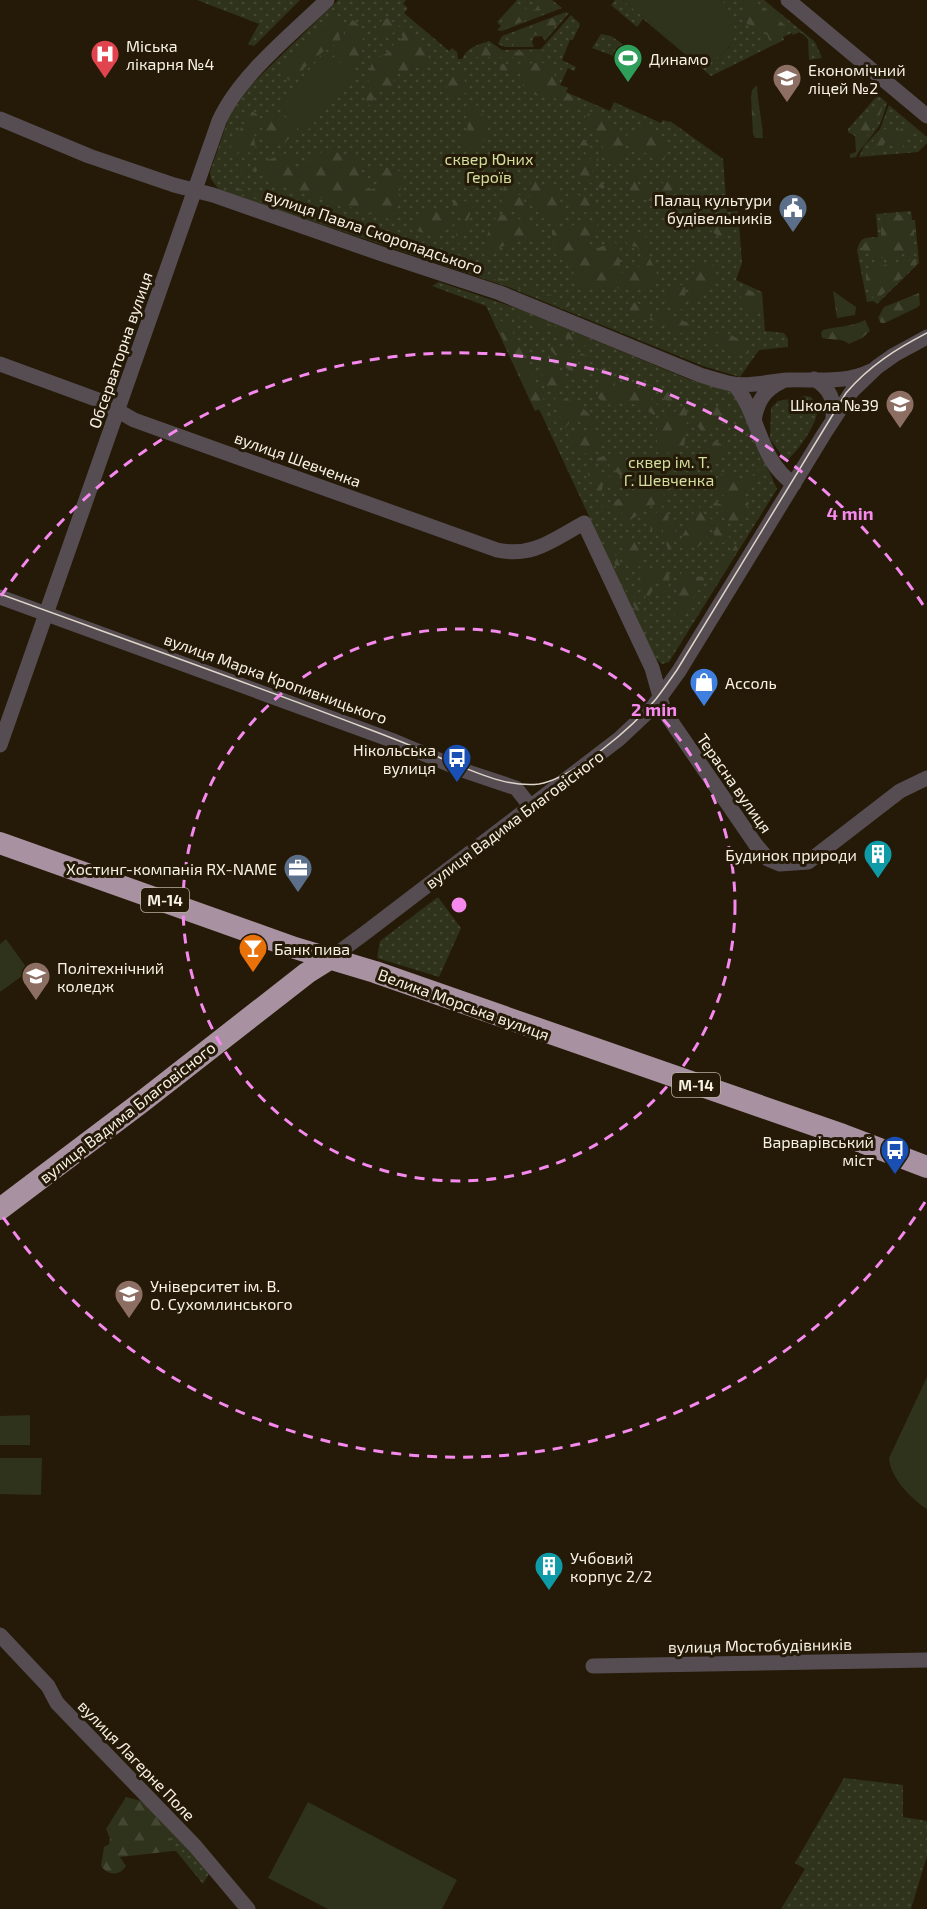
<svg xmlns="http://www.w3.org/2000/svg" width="927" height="1909" font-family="'Exo 2',sans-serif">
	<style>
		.grass { fill: url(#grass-dots) }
		.forest { fill: url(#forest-firs) }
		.garden { fill: #2f331b }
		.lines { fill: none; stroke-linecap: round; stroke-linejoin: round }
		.minor { stroke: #564d53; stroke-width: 15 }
		.highway { stroke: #a891a1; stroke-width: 22 }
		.tram { stroke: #ded6c9; stroke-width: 1.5 }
		.ring { fill: none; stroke: #f689ee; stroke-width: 3; stroke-dasharray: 10 8 }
		.labels { text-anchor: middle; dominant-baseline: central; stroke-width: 6; stroke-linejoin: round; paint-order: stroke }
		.shield { fill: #251a07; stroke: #b9b0a2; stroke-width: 1.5 }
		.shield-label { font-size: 15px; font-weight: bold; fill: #f8f1e5 }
		.poi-label { font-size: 16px; fill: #f8f1e5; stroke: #251a07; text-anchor: start }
		.park-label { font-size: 16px; fill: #d3df9c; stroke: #251a07 }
		.street-label { font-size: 16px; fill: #f8f1e5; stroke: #251a07 }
		.centre { fill: #f689ee; stroke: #251a07; stroke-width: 3 }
		.ring-label { font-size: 18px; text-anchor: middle; font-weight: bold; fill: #f689ee; stroke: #251a07; stroke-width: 6; stroke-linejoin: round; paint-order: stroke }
	</style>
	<defs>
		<pattern id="grass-dots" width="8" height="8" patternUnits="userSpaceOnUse" patternTransform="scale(1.5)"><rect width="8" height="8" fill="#2f331b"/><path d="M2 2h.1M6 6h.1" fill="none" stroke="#444731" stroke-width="1.8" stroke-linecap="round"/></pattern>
		<pattern id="forest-firs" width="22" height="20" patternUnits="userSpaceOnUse" patternTransform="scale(1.5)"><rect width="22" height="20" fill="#2f331b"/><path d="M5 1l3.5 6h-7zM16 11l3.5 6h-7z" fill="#444731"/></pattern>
	</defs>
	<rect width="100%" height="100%" fill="#251a07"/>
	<path class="grass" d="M197,0H300L254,46L248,44L259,24Z
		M338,0H406L403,4L408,8L404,13L449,51L452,48L457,52L458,59H462C467,47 478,45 489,41L502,50L541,49L571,15L580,24L573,40H570L562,60L576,67L574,71L568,68L560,85L568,88L566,92L610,111L614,102L661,123L663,120L669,122L670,121L723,159L727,212L738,211L742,263L736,280L762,292L765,331L784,333L788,339V347L759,350L740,377L703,366L508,287L219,190L211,179L210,172L230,114L250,86Z
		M517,0H552L562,8L502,31L497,30L501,26L497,22Z
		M615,0H623L692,57C732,70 748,24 720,0H764L815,42L822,58L809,60L808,39L800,32L793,35L792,33L783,37L784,40L711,76L643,19L637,27L611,5Z
		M566,12L569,13L545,41L542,36L534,37L532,42L534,47H505L498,44L502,36Z
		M601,34L611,36L624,45L619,58L592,48Z
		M878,95L887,103C884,112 882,123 876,130C868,142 863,144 856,157L850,158V154L856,152L855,136L848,132V129Z
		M889,105L927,137V143L918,152L859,157L864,146L880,129Z
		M911,211L912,220H915L919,263L877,304L873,301L867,302L857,250C861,236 865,238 878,237L876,214Z
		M439,282L522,310L693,381L734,391L777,489L669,662L662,664L655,658L539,409L535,411L486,306L432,286Z
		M806,396L811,397C814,401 817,405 817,409C819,422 796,454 786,461L770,439L771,408L778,401Z
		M438,897L461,928L439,977L377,958L380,941Z
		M844,1778L903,1785V1817L927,1821V1856L911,1909H781L805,1869L795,1863Z
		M173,1832L210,1872L203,1884L176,1851H173L169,1836Z"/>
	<path class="forest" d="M538,0H549L556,8L506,28L501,23C504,15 511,6 519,4L530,12L536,9L539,3Z
		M743,0H754L791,30L781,35L779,41L759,50L756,48L758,45L769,42C769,30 757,27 747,24Z
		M336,15L341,18L339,41C333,47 325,49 319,55C315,58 310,61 307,65C300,73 301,77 290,81C283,76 282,72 284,64Z
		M565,15L555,26L547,37L541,34L534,35L530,39L531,43L530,46H513L514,40C523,30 551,17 565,15Z
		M385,18L389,19L410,35L428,55L429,59L425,64L414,67L411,73L405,79L399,73L391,76L396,85L393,89C381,90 376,93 371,104L367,106L366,100L370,69L372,62L390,51L392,46L403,37L397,30L386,38H380C375,29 377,24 385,18Z
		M353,20L359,25L364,36C357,50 371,59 350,66L341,62L334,54L345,41V24Z
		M487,46L506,52L544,51L548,56L541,58L471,57L473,52Z
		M548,63L553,70L558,85L578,102L571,110C560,106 556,92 542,97L521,90L524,81L518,71L513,70L506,73L501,72L500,67L502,64Z
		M460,71L469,90C462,98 451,97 446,87L454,72Z
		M757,85C758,105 762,119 763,138H755L753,134L751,97L752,90Z
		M879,102L883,105C879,120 872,131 861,143L851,129Z
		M477,105L483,116L485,126L488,129L484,141L474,150L466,145L455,142L458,139L466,138L470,109Z
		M251,111L257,114L259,119L254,137L256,152L238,153L231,158H229C229,142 244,126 251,111Z
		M596,111L600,117L619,127L625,147L623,162H616L603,148L600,138L584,126V118L590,112Z
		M277,113H280L298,127C293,140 276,149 264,143L261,133L264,123Z
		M906,125L912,128L901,143L903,147L910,151H896L891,141L885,142L880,153L866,154V150L883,129C895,130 895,135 906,125Z
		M645,127C661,127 671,144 664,159C651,156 653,152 638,153L631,147L627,134L641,131Z
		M583,139L595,152L599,161L592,169V173L605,186L603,189C598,187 594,184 589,182C580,177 577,179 575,168L578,163L591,159C588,151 579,152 578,142Z
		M324,151L336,152L362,160L361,171L368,190L373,189L378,185L372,165L373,164L403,172L398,203L392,219L384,218L290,188C278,186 267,180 259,170L244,173L241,171L246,168L290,152L294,154L295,159L294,169L300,173C305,161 312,156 324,151Z
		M638,165L646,169L638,182V185L648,189L654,199H660C661,188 660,182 671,176L678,182L673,193L682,204L677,207L632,197C626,187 631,174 638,165Z
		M531,180L541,182C543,190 550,187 556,187L564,213V218L549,222L545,221L529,193Z
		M512,182L514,185V194L521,195L533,217L532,218L503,207C500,198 501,191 507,183Z
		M236,188L296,207L300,208L299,211L295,213L289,211L236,192Z
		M703,190L712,209L709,213L710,216C721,219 727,229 728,240L723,241C714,231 703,226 693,217L691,204L695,191Z
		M568,192L595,200L596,203C591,213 579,217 572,207C570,203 569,197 568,192Z
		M459,199L472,204V208L461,242L459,244C453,236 458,228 461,219L453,206V200Z
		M437,210C446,210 452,214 455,222C444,238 423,236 408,226C414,217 427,211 437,210Z
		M500,214C515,218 537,222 539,238L534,242L528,237C516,240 497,248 487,255L484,253C486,239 489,222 500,214Z
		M893,214L907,215L910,221L914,222V247C904,255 888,261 875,257C870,256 868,253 861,252L863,244L870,241L878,240L881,237V219Z
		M591,221L597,223L598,226L585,243L596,249L614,241C621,249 621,260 619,270L622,273L630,272L639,267C642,259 642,254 637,247L628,245L625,239L629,233L644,234L648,241V254L657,274L650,287L635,291L604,286H581L576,284L573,278L574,263C560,257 552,246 552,230Z
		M916,259L917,264L914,267L876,300C867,293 864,279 867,268Z
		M701,263H710L716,267C717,283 705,295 692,305L689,301C694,287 689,272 701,263Z
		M491,275L568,301L571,304L567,307L561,305L491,278Z
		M676,285H682L686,287L684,309C675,310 671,307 667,300V290Z
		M742,290H749L759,295L761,308L749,316C741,309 739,299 742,290Z
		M833,291L856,307L855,315L837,318Z
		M919,293L920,305L916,308L885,323H881L878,318L884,307Z
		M629,301L646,306L650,310V316L654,317L660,314H665L689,323L692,325L691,331L681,333L649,319L632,314L628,308Z
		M517,311L587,340L590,344L586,346L519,318L516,313Z
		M494,317L510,326L557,429V432L550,427L544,414L531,403L518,370L496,324Z
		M865,320L870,331L862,338L849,344C840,337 832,341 822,338L821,333L823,330C837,326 852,327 865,320Z
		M712,333C729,333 741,336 749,352L747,354H740L711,342L708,336Z
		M551,345C564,348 586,353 595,361L587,363L570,355L569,359L581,371L584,376V381C573,377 557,358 550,349Z
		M542,359C552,364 557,375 567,381V384L559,388H548L537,363Z
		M606,367L612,370L615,385L620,392L624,389L623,383L626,378L629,380L630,386L633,392L639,389L642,383L654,386L658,390L651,399L657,405L664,404L667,401L662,398V394L668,392L679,397L654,415C636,402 628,401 606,405L598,398L599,370Z
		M557,397C571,399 590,409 594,423L588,426L581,421L572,420L565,428L553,401Z
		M687,404V420L684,449L673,457L666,451L660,453L657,450V423Z
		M702,405C713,405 731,409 738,417L720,424L705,434C695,427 695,419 699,407Z
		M592,431L600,435L604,442C596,448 589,455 578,454L571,440L572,435L577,433L586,436Z
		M716,441L726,448L728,453L717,460L703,464L697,460L696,452C703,446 707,443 716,441Z
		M611,454L617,458L618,462C628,467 633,460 641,472C630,494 616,469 606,462L600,463L596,462L597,458Z
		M594,466L599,476L605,474L615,480L618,486L617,488L603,484L601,495H598L588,476L589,468Z
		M729,468L732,470L734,476C743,481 751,477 759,470L766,471C760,482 749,490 737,492L738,497L749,503L740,522L733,525L715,510L713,505L715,502L722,505L727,499L725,496L718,494L716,490L721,479V474Z
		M657,475L660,480L657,484L664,495L663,499L627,522L623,521L632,511L630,506L620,515H618L615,510L604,511L602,507L605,503L615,501L622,497H631L639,490L646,479Z
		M698,505C704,520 726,523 730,539L722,543L715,538L712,529L708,530L705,541L698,547C690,548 684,545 682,536L690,523L696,520L692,509L695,506Z
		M665,506L669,517L667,522L677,519L673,549H668L663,536V527L660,525L652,530L647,526L650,518Z
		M624,539L634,541L643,558L642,564L636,569L632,568L620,543Z
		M737,543L740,546L712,592L708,595L705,593Z
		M606,545H611L647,627L644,628Z
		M646,566C653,570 661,567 668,570C671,579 670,592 659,594L658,591L661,585L657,581C652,587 652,594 647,600L636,580L640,582L643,578L640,569Z
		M682,572L689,575L703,577L704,580L680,620L675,622L673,619C675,613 678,606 678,600C680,587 673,586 682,572Z
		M126,1797L145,1802L173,1832L169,1836L173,1851L120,1857L126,1866C119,1877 108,1875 101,1866L104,1847L109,1844L110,1838L106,1829Z"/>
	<path class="garden" d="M623,0H720C755,29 720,78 687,54Z
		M326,51L355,76L306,132L277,106Z
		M6,939L29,971L0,992V944Z
		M927,1377V1509C911,1499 890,1477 889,1458Z
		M30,1415V1445H0V1416Z
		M0,1458H42L41,1495L0,1494Z
		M308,1802L457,1880L442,1909H328L268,1878Z"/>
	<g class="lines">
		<path class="minor" d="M788,0L927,116
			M0,119L89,156L174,185L213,195L382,254L500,293L700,375C711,378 721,382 732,384C751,387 770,381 788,380C817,379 845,384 871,371
			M0,364L101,401L134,420L497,550C533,558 554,539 584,523L652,668L664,711L756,845L768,859L780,864L808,862L900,791L927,778
			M814,379C831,389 834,399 833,419
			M734,384C760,414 758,460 794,484
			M754,421C757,402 764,390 781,382
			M0,597L391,740L465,771L516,788L530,806
			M0,745L219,121C239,76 291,35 327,0
			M331,958L365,933L619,739L653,707L679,671L824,434L852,391L877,367L894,355L927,337
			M0,1635L48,1686L57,1703L195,1846L248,1909
			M593,1666L927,1660"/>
		<path class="highway" d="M0,843L295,948L375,972L843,1135L927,1167
			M0,1209L143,1101L307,973L331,958"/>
		<path class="tram" d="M0,594C121,638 243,681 363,727C390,737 417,748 443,759C473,771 507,788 539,784C574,778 633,727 656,699C663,690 670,680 677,670L846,393C869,366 896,349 927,333"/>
	</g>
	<g class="ring">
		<circle cx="459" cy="905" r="276"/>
		<path d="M925 1202A553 553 0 0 1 1 1214M1 596A553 553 0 0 1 925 608"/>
	</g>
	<defs>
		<g id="hospital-pin" transform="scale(1.5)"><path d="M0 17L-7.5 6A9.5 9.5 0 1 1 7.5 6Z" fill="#e0444e" stroke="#251a07"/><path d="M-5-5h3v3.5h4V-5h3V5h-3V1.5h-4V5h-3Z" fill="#fff"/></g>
		<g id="stadium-pin" transform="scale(1.5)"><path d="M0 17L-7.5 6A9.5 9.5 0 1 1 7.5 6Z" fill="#2e9e5b" stroke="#251a07"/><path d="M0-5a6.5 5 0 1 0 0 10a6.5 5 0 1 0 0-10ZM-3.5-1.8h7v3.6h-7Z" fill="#fff"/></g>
		<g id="university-pin" transform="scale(1.5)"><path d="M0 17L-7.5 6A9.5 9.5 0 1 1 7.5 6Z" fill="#8d6e63" stroke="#251a07"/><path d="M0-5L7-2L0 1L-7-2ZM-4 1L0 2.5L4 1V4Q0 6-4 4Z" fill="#fff"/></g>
		<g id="civic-pin" transform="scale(1.5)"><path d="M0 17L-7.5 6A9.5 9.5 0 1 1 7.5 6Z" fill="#5c6f8a" stroke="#251a07"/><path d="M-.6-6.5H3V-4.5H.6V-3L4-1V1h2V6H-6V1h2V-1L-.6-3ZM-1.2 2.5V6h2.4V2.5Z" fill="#fff"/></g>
		<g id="school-pin" transform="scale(1.5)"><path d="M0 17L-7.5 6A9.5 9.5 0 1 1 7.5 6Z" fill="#8d6e63" stroke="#251a07"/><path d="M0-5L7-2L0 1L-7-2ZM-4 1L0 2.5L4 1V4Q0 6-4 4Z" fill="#fff"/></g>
		<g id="shop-pin" transform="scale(1.5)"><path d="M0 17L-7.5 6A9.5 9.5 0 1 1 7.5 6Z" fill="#3f7fe0" stroke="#251a07"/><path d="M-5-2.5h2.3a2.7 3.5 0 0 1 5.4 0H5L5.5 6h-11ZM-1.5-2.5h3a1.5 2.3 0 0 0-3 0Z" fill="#fff"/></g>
		<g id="bus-pin" transform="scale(1.5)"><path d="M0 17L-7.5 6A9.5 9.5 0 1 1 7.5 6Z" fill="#1a4fb4" stroke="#251a07"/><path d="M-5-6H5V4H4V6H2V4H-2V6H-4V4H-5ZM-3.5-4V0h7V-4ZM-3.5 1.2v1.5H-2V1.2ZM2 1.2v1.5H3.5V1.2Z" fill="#fff"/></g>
		<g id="building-pin" transform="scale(1.5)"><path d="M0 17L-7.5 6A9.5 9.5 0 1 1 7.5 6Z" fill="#0f9aa8" stroke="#251a07"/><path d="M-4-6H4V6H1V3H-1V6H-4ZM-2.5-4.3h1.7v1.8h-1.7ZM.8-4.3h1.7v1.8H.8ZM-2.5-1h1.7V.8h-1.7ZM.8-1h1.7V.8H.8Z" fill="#fff"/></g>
		<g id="office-pin" transform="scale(1.5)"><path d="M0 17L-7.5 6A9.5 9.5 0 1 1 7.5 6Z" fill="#5c6f8a" stroke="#251a07"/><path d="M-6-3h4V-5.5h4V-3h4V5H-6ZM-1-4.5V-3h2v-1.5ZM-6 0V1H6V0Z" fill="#fff"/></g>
		<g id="bar-pin" transform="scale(1.5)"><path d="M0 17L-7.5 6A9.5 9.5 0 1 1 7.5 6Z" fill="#e8710a" stroke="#251a07"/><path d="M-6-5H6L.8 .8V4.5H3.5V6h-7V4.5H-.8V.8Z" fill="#fff"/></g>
	</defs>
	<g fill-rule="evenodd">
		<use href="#hospital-pin" x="105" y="54"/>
		<use href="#stadium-pin" x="628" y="58"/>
		<use href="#university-pin" x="787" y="78"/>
		<use href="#civic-pin" x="793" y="208"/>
		<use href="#school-pin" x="900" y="404"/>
		<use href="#shop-pin" x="704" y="682"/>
		<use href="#bus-pin" x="457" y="758"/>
		<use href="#building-pin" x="878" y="854"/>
		<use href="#office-pin" x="298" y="868"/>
		<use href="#bar-pin" x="253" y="948"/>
		<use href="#university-pin" x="36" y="976"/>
		<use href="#bus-pin" x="895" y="1150"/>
		<use href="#university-pin" x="129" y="1294"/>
		<use href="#building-pin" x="549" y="1566"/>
	</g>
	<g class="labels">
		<g class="shield">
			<rect x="141" y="888" width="48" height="24" rx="4.5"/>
			<rect x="672" y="1073" width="48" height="24" rx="4.5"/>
		</g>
		<g class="shield-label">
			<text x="165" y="900">М-14</text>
			<text x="696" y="1085">М-14</text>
		</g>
		<g class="poi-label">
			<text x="126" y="45">Міська<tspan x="126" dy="18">лікарня №4</tspan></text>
			<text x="649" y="58">Динамо</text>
			<text x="808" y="69">Економічний<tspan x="808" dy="18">ліцей №2</tspan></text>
			<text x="772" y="199" text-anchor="end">Палац культури<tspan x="772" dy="18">будівельників</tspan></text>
			<text x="879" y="404" text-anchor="end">Школа №39</text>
			<text x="725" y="682">Ассоль</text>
			<text x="436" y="749" text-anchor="end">Нікольська<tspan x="436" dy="18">вулиця</tspan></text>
			<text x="857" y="854" text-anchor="end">Будинок природи</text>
			<text x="277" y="868" text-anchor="end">Хостинг-компанія RX-NAME</text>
			<text x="274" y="948">Банк пива</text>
			<text x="57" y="967">Політехнічний<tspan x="57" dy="18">коледж</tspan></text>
			<text x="874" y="1141" text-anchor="end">Варварівський<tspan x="874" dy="18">міст</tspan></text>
			<text x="150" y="1285">Університет ім. В.<tspan x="150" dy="18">О. Сухомлинського</tspan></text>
			<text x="570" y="1557">Учбовий<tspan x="570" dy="18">корпус 2/2</tspan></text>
		</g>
		<g class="park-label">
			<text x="489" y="158">сквер Юних<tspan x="489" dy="18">Героїв</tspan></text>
			<text x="669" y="461">сквер ім. Т.<tspan x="669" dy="18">Г. Шевченка</tspan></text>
		</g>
		<g class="street-label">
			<text transform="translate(374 231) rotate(19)">вулиця Павла Скоропадського</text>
			<text transform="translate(120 350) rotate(-71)">Обсерваторна вулиця</text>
			<text transform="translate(298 459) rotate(20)">вулиця Шевченка</text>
			<text transform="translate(276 678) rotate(20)">вулиця Марка Кропивницького</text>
			<text transform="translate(735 783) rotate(55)">Терасна вулиця</text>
			<text transform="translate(514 819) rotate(-37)">вулиця Вадима Благовісного</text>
			<text transform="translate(464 1004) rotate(20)">Велика Морська вулиця</text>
			<text transform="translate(127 1112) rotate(-38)">вулиця Вадима Благовісного</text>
			<text transform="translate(760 1645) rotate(-1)">вулиця Мостобудівників</text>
			<text transform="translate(137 1760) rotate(46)">вулиця Лагерне Поле</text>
		</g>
	</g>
	<circle cx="459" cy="905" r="9" class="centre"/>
	<g class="ring-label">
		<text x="850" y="520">4 min</text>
		<text x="654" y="716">2 min</text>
	</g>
</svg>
